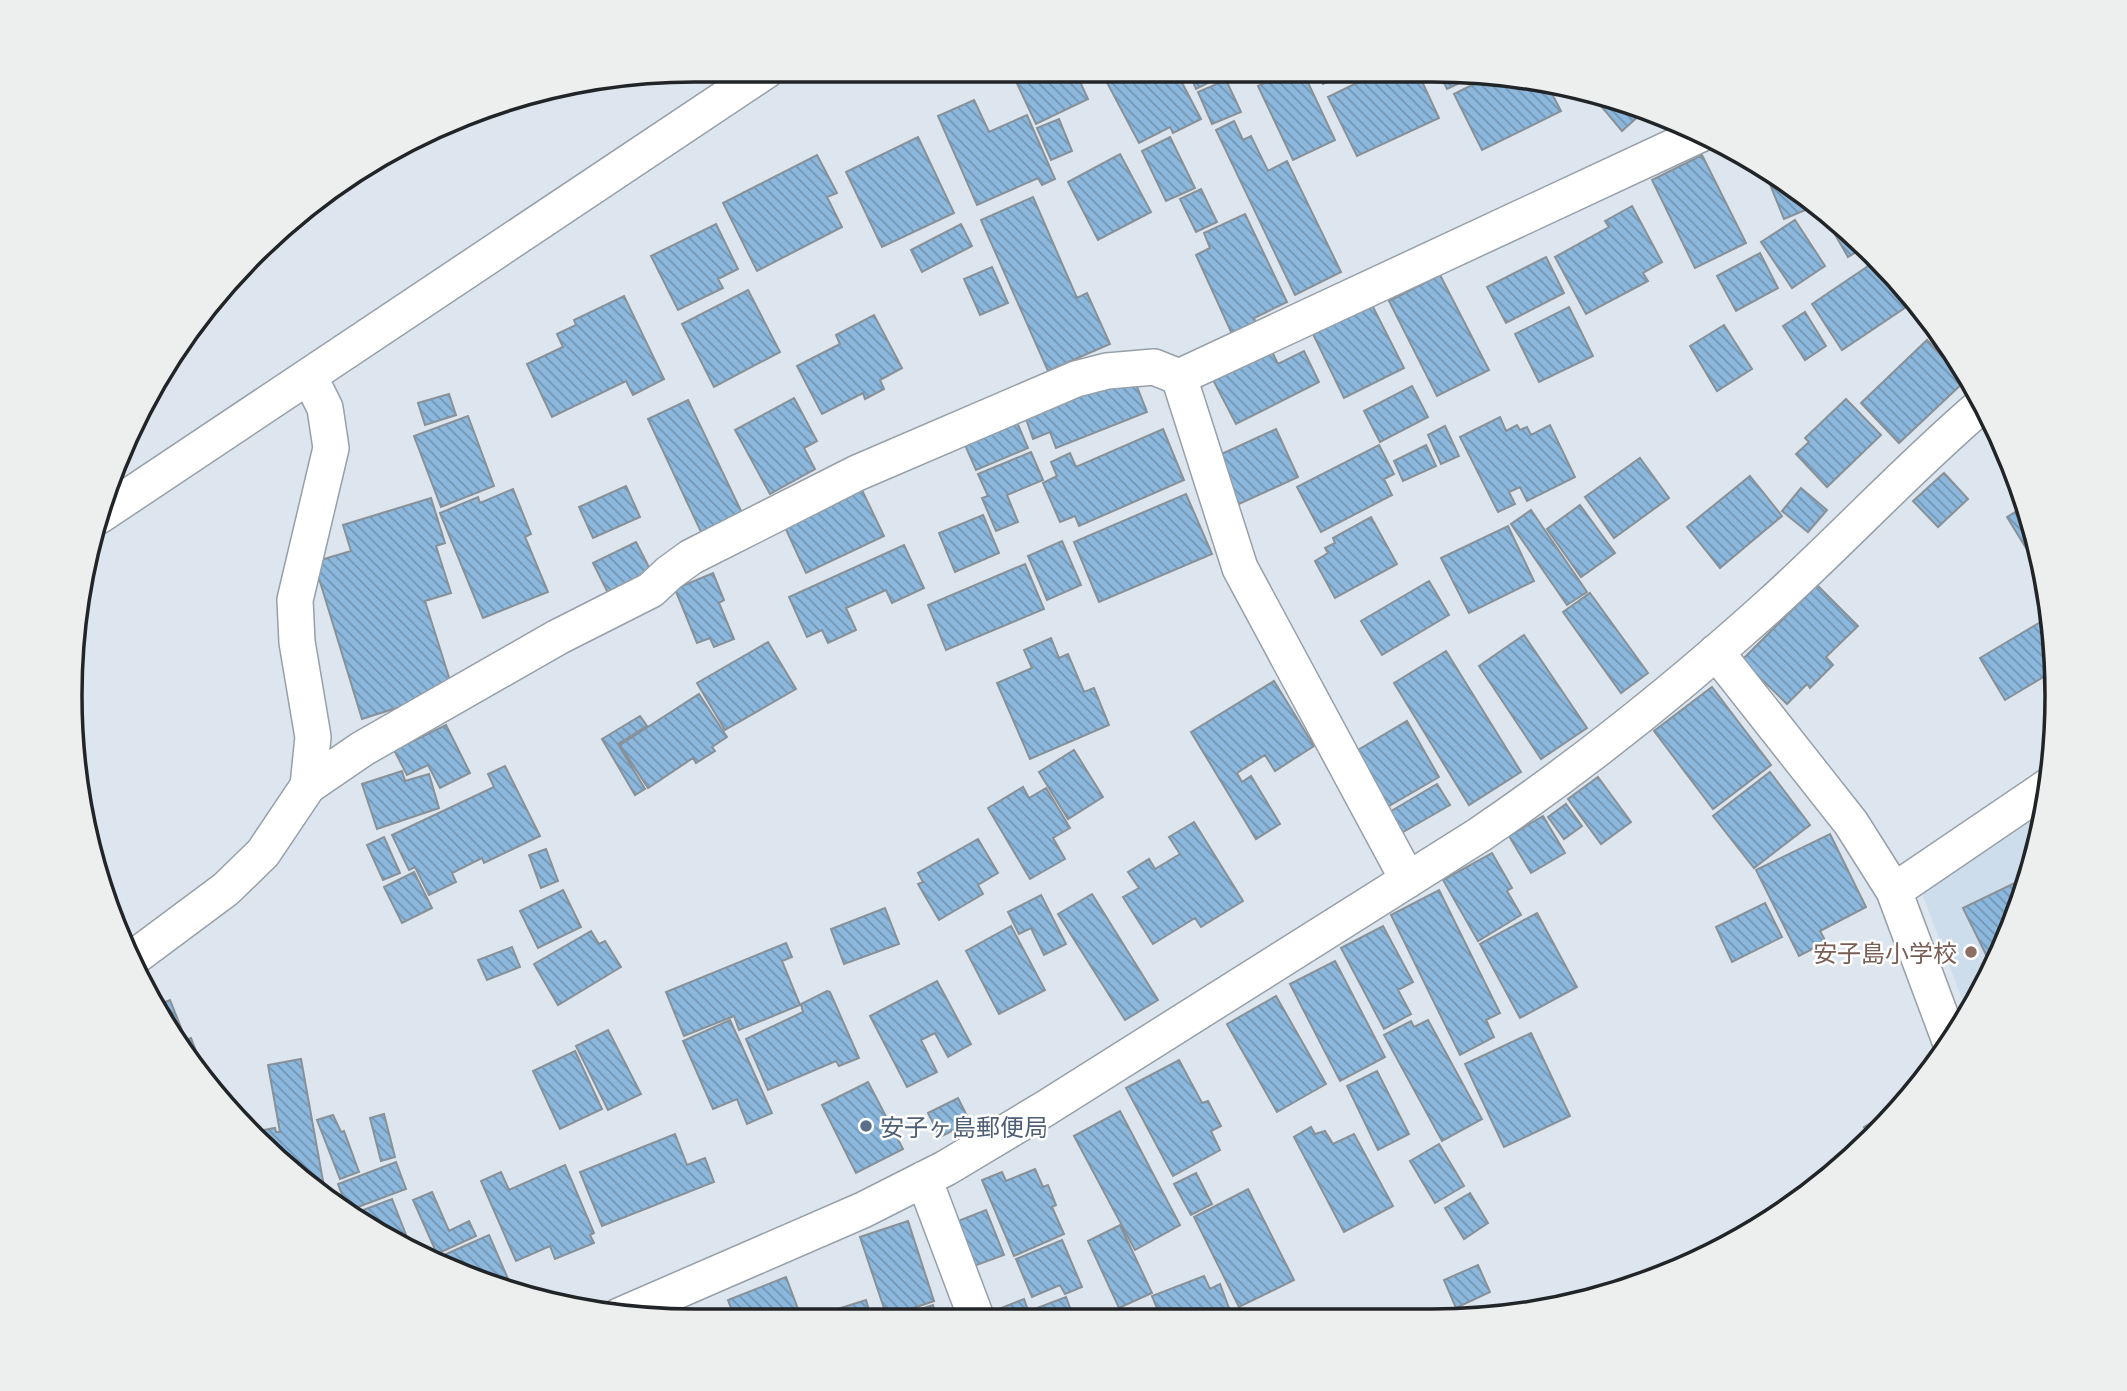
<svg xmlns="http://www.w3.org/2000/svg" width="2127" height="1391" font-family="Barlow,'Noto Sans JP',sans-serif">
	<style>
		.built { fill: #ceddeb }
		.building { fill: url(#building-back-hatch); stroke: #889098; stroke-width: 2 }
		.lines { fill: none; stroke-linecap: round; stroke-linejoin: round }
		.street-casing { stroke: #97a0a8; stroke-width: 38 }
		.street { stroke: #fff; stroke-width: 35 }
		.education-dot { fill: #8d6e63; stroke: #fff; stroke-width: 2.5 }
		.service-dot { fill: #5c6f8a; stroke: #fff; stroke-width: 2.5 }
		.labels { text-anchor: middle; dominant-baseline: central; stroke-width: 5; stroke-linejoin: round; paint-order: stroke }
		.education-label { font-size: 24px; fill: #785e54; stroke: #fff; text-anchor: end }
		.service-label { font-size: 24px; fill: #4e5e75; stroke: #fff; text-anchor: start }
		.rim { fill: none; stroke: #222528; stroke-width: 3.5 }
	</style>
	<defs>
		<pattern id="building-back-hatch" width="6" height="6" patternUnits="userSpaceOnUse" patternTransform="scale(1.75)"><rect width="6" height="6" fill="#8cb8dd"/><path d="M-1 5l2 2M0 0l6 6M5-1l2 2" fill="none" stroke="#7295b3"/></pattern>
	</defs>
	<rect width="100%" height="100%" fill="#dde6ee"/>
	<path class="built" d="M2044,809L2024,896L1973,1008L1968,1015L1921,891Z"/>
	<path class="building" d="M1020,72L1078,73H1076L1088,99L1036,124L1013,75Z
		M1102,73H1177L1201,119L1173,133L1170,127L1139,143Z
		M1189,73H1221L1222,76L1196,89Z
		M1284,74H1304L1335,140L1293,160L1258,86Z
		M1319,74H1345L1323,84Z
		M1375,74L1419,75L1439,118L1357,156L1328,97Z
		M1440,75H1477L1447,89Z
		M1492,75H1514L1548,86L1561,111L1482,150L1454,94Z
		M1226,80L1241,112L1212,124L1198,92Z
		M974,100L989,132L1027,115L1055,179L1042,185L1038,178L977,205L938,116Z
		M1596,100L1641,114L1622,131Z
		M1059,119L1072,151L1051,160L1037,128Z
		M1234,121L1243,140L1251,136L1268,171L1287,161L1341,272L1295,295L1216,130Z
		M918,137L954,213L882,247L846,172Z
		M1170,137L1195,188L1166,201L1142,151Z
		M1120,154L1151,212L1098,240L1068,182Z
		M817,155L837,193L827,197L842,227L757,271L723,203Z
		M1702,155L1746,243L1695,268L1652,180Z
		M1765,172L1815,206L1784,219Z
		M1201,189L1217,222L1196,232L1180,199Z
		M1033,197L1077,298L1087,293L1110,344L1048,371L981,220Z
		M1632,206L1662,262L1643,273L1648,281L1586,314L1555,257L1609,227L1605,221Z
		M1245,214L1287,302L1254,318L1256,323L1232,334L1196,255L1210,248L1204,233Z
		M1795,220L1825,266L1792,288L1761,242Z
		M716,224L738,269L718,279L723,288L678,310L651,256Z
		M961,224L972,246L922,272L911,250Z
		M1843,225L1864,247L1848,257L1833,231Z
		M1760,253L1778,288L1736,311L1717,276Z
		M1546,257L1564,293L1506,323L1487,287Z
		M1877,260L1915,301L1842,350L1812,304Z
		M992,267L1008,303L980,315L964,279Z
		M1440,275L1489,370L1437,396L1389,301Z
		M748,290L780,352L714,387L682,324Z
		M624,296L664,379L633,395L626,381L552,417L527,364L563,347L557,334L576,325L574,320Z
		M1372,305L1404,368L1344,398L1313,334Z
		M1569,307L1593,356L1539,382L1515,334Z
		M1805,312L1826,346L1805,360L1783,326Z
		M874,315L902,368L880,380L884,389L865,399L863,393L822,414L797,366L840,344L836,335Z
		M1724,325L1752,369L1717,391L1690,346Z
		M1927,340L1965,381L1899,443L1861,403Z
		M1271,350L1278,364L1304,351L1319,382L1236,424L1213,380Z
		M1132,374L1147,412L1056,448L1050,432L1033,439L1025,416Z
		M1412,386L1428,417L1380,442L1364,411Z
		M449,394L456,415L425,425L418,403Z
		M794,398L817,441L804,448L815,469L770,494L735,430Z
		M1846,399L1881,435L1827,487L1796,454L1809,442L1805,438Z
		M688,400L743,515L702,534L648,419Z
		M1013,413L1028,448L976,470L961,436Z
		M468,416L494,486L441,507L414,436Z
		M1500,417L1506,431L1517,425L1520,430L1527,427L1531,435L1550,425L1575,477L1527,501L1520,487L1509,492L1515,504L1498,512L1460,437Z
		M1445,426L1459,456L1441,464L1428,435Z
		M1163,429L1184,480L1079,526L1075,516L1060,522L1043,483L1057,476L1051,462L1070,453L1076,467Z
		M1276,429L1298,477L1239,504L1217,456Z
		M1379,445L1394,474L1384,479L1392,495L1321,532L1297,487Z
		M1426,445L1436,466L1403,481L1394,461Z
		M1031,452L1043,480L1007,495L1018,522L996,531L982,498L988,496L978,474Z
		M1640,458L1669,498L1614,538L1585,497Z
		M1944,473L1968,499L1938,527L1913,501Z
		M1750,476L1782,516L1720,568L1687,527Z
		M626,486L640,517L593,538L579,507Z
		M860,486L884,536L806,573L783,523Z
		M1801,488L1827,510L1808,532L1782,511Z
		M513,489L531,534L525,537L548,592L483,618L440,513L478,497L480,503Z
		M1186,494L1212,554L1099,602L1074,542Z
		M431,498L445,543L436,546L451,593L425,601L453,690L362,719L314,562L351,551L343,525Z
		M1580,505L1615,553L1581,577L1547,529Z
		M2025,506L2036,533L2040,558L2034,561L2007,517Z
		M1531,510L1587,592L1567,605L1511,524Z
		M983,515L999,553L955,572L939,533Z
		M1371,517L1397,564L1335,598L1315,561L1328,553L1325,548L1335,543L1333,538Z
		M1508,526L1534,581L1469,613L1441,558Z
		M1062,541L1081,585L1047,600L1028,556Z
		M636,542L652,573L609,595L593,563Z
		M904,545L924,588L892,603L886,590L846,608L856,630L828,643L822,630L807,637L789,597Z
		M1025,564L1044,609L946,650L928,605Z
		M713,573L724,600L719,603L734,639L714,647L710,638L697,643L675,589Z
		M1429,581L1449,615L1382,655L1361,621Z
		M1817,585L1858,626L1826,657L1833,665L1810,688L1807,684L1787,704L1742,660Z
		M1590,593L1648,673L1621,693L1563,612Z
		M2049,617L2056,654L2055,670L2005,700L1980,658Z
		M1524,635L1587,728L1541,759L1479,666Z
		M1051,638L1059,658L1068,654L1084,692L1094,688L1109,725L1030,759L997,683L1032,668L1024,650Z
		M768,642L796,689L725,730L697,683Z
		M1446,651L1521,772L1469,805L1394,683Z
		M1274,681L1314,746L1275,771L1265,755L1237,773L1242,782L1251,776L1280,824L1256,839L1191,732Z
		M1712,687L1771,765L1713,809L1654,731Z
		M699,694L727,737L712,747L715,751L696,763L693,758L648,788L620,745Z
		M640,716L647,726L618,744L645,789L635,795L602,739Z
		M1407,721L1439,777L1382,810L1351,754Z
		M446,725L470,773L440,788L428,765L407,775L394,750Z
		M1074,750L1103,797L1068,819L1039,772Z
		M505,766L540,836L484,863L482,858L452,873L456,882L429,895L415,867L409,870L392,835L494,787L488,774Z
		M402,771L405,781L429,774L439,808L377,829L362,784Z
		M1770,772L1810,825L1754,868L1713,816Z
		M1598,777L1631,822L1601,844L1568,799Z
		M1437,784L1450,805L1398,835L1386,814Z
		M1023,787L1029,798L1046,788L1070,828L1053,838L1065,859L1030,879L988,808Z
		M1566,804L1582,826L1564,839L1548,817Z
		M1543,816L1565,853L1531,873L1509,836Z
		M1194,822L1243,901L1201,927L1195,918L1153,944L1123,897L1139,888L1128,872L1149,859L1155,869L1180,854L1169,837Z
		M1830,834L1866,907L1820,931L1826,942L1799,956L1756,870Z
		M384,837L400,873L383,880L367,845Z
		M978,839L998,873L978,885L983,894L939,920L918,884L923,882L918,873Z
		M546,849L558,881L541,888L529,855Z
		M1492,853L1512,888L1507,891L1521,915L1478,941L1443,880Z
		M414,872L432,908L402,923L384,887Z
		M2029,876L2024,896L1992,967L1963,908Z
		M563,890L581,927L538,948L520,911Z
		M1439,890L1500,1013L1486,1020L1494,1037L1460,1055L1391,915Z
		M1092,894L1158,1000L1125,1020L1058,914Z
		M1041,895L1066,944L1044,955L1031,928L1019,934L1008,912Z
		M1765,903L1782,937L1732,962L1716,927Z
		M885,908L899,944L844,964L831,929Z
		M1537,913L1577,987L1520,1018L1480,944Z
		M1011,926L1045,990L999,1014L966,951Z
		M1383,926L1413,982L1398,990L1411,1014L1384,1029L1341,948Z
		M591,931L599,944L605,941L621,967L558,1005L534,964Z
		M786,943L792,957L782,961L800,1005L739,1030L734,1016L684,1036L666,992Z
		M512,947L520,967L487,980L478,960Z
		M1335,961L1385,1057L1340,1081L1290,984Z
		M937,981L971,1044L948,1057L935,1033L921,1040L937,1072L907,1087L870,1016Z
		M827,991L830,992L859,1058L839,1066L836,1061L768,1090L746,1039L803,1012L801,1004Z
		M1276,996L1326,1084L1277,1112L1227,1024Z
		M170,1000L186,1040L191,1038L206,1077L175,1043L158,1005Z
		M730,1020L772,1113L747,1124L737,1099L713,1109L683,1041Z
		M1428,1020L1482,1119L1442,1141L1384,1035L1411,1021L1414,1027Z
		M608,1030L641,1094L608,1110L576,1046Z
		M1531,1033L1570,1116L1504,1147L1465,1064Z
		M575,1051L602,1109L560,1129L533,1071Z
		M301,1059L325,1192L283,1166L253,1132L275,1128L276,1132H280L268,1065Z
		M1179,1060L1202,1103L1208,1101L1221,1126L1211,1131L1220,1150L1173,1176L1126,1088Z
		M1377,1071L1409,1134L1378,1150L1347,1086Z
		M868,1082L903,1149L856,1173L822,1105Z
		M958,1098L970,1122L940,1137L928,1113Z
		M1906,1103L1902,1108L1870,1137L1864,1127Z
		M1120,1111L1180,1225L1135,1250L1074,1136Z
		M384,1114L395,1157L381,1161L370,1118Z
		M333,1115L341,1132L344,1131L359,1172L340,1179L317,1120Z
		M1311,1127L1315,1134L1325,1131L1333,1144L1354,1134L1393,1206L1344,1232L1294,1137Z
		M675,1134L687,1165L705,1158L714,1182L602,1226L580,1172Z
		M1439,1144L1464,1186L1435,1203L1410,1161Z
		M396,1162L406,1189L353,1209L346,1205L338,1184Z
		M565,1165L594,1233L590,1235L594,1243L555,1259L550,1246L516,1261L481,1181L501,1172L509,1190Z
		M1035,1169L1043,1187L1048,1185L1056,1205L1052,1207L1064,1234L1014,1256L982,1180L1002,1172L1006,1181Z
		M1196,1173L1212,1204L1191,1215L1174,1184Z
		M1808,1184L1813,1191L1751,1230L1750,1229Z
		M1248,1189L1294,1280L1239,1307L1194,1217Z
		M432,1192L449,1231L469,1221L476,1236L437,1254L413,1200Z
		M1470,1193L1488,1223L1464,1239L1445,1208Z
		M392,1199L410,1245L358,1212Z
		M986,1210L1004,1255L971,1267L953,1223Z
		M908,1221L934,1301L887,1317L860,1237Z
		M1120,1225L1152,1293L1119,1308L1088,1241Z
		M489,1235L512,1288L456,1273L440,1263L437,1258Z
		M1062,1240L1082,1287L1065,1294L1060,1285L1032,1297L1016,1259Z
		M1478,1265L1490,1292L1456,1308L1444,1280Z
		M1204,1276L1210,1289L1220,1284L1233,1319L1161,1318L1152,1296Z
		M786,1277L801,1317L734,1316L728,1300Z
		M1066,1297L1074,1318H1041L1037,1308Z
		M1024,1299L1031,1318L993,1317L991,1312Z
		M866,1300L871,1317H829L828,1312Z
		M933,1305L937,1317H896Z"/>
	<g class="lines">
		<g class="street-casing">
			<path id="street" d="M1179,377L1240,568L1408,880
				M99,516L767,70
				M1716,652L1851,823L1894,891L1950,1041
				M308,786L362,749L558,637L651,590L669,573L691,557L857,473L1076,379L1107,371L1154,367L1179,377L1703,133
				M1894,891L2050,785
				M136,956L226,889L263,853L308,786L313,737L297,642L295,600L331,448L325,408L309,376
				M924,1179L976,1317
				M619,1316L863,1210L946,1168L1046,1108L1479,835C1582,765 1678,688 1771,604C1843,539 1909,467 1983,404"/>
		</g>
		<use href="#street" class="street"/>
	</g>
	<circle class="education-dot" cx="1971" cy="952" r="7"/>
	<circle class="service-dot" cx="866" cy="1126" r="7"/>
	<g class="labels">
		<g class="education-label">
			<text x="1957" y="952">安子島小学校</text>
		</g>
		<g class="service-label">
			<text x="880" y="1126">安子ヶ島郵便局</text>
		</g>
	</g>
	<path d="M0 0H2127V1391H0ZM695 82H1432A613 613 0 0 1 2045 695V696A613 613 0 0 1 1432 1309H695A613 613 0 0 1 82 696V695A613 613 0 0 1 695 82Z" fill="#edeeee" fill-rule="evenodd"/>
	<path class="rim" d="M695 82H1432A613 613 0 0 1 2045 695V696A613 613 0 0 1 1432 1309H695A613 613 0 0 1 82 696V695A613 613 0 0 1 695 82Z"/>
</svg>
